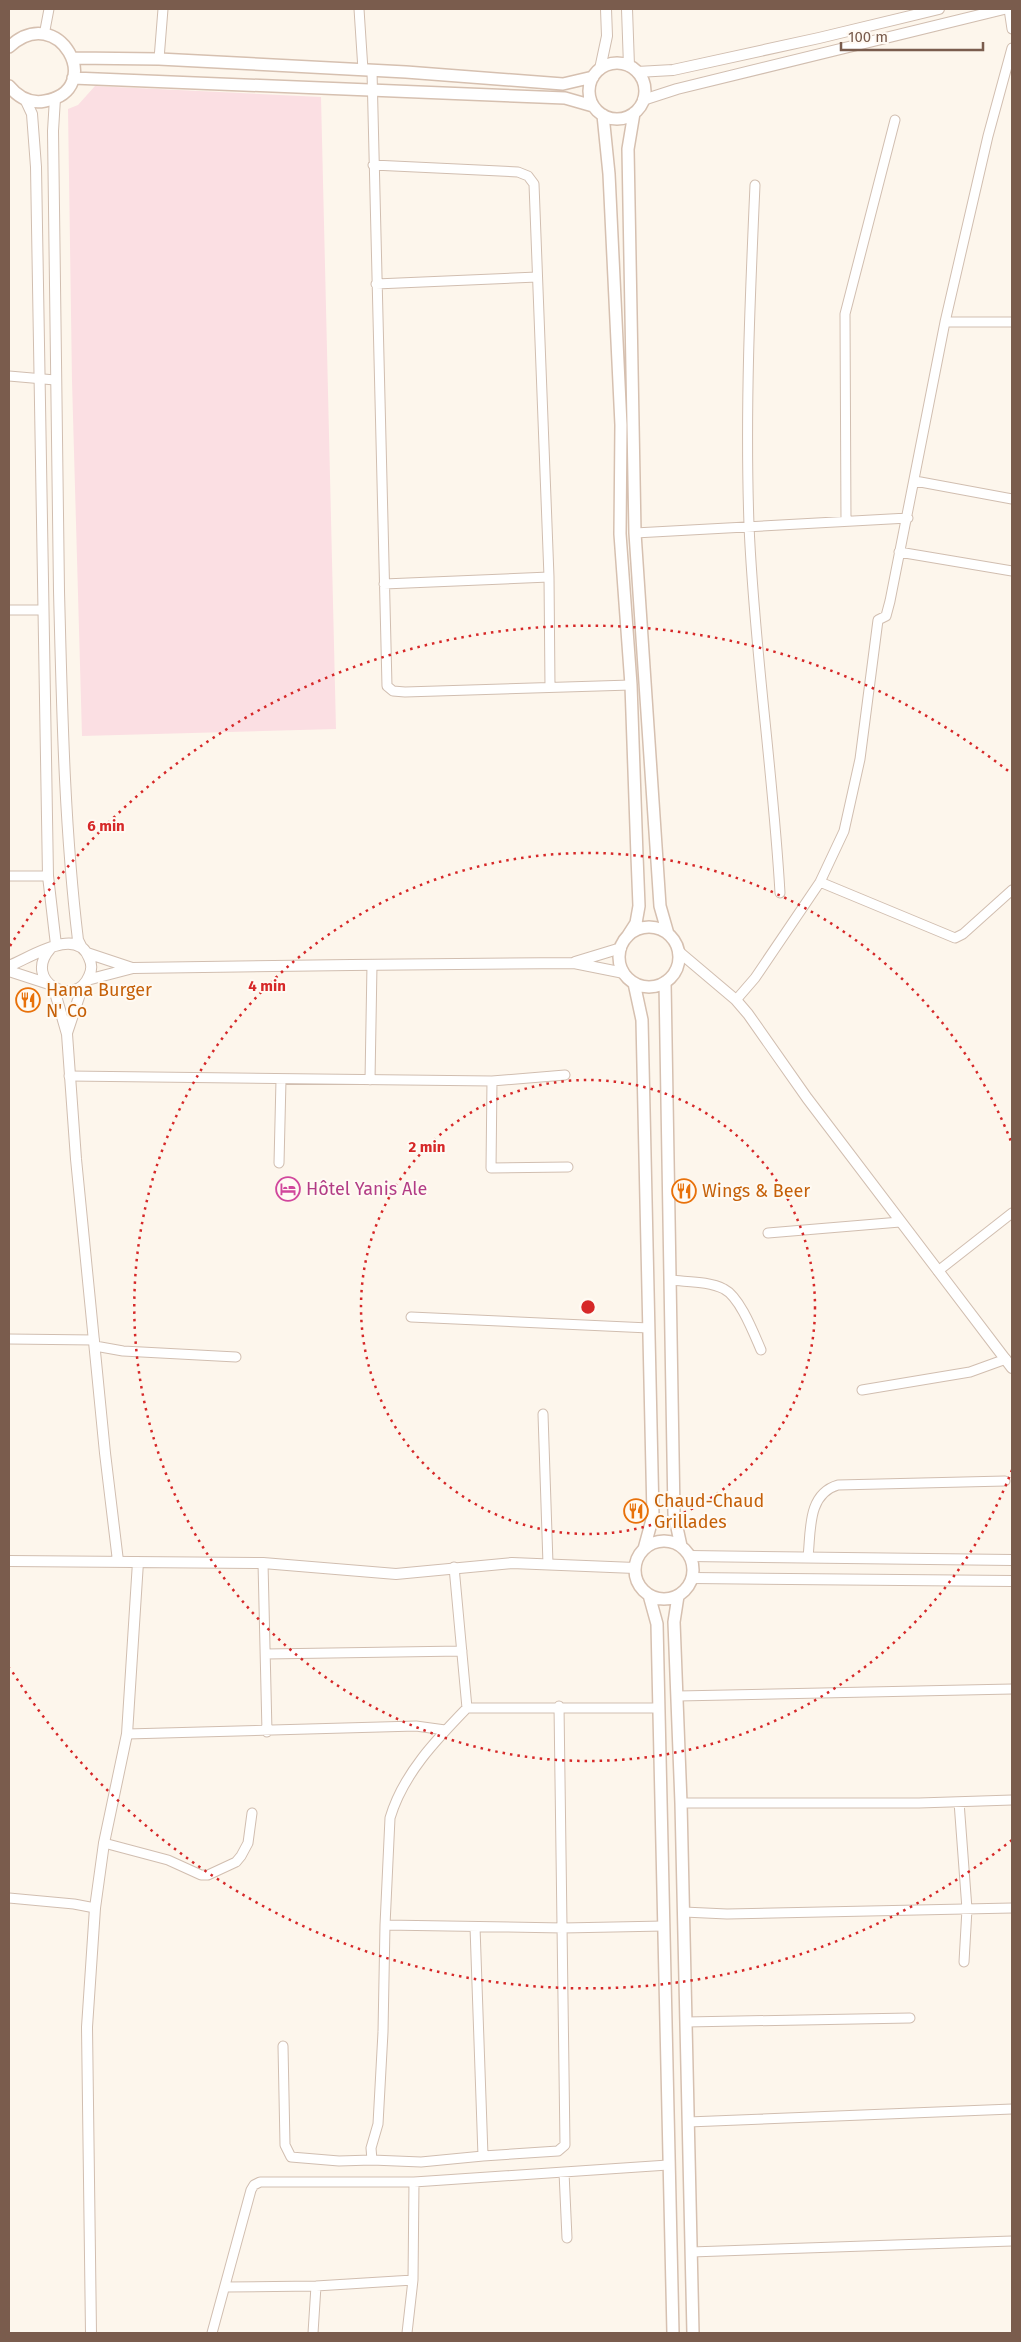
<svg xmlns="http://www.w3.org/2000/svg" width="1021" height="2342" font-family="'Fira Sans',sans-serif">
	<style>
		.medical { fill: #fbdfe3 }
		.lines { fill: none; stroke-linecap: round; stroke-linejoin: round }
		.minor-casing { stroke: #d1beb0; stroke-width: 11 }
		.tertiary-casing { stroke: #d1beb0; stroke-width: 12 }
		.secondary-casing { stroke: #d6c0b0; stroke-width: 14 }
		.minor { stroke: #fff; stroke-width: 9 }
		.tertiary { stroke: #fff; stroke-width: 10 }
		.secondary { stroke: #fff; stroke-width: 11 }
		.ring { fill: none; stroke: #d62828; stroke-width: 2.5; stroke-dasharray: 2.5 5 }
		.labels { text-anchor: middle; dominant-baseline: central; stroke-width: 4; stroke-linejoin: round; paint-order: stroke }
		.food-label { font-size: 18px; fill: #c56008; stroke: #fffaf3; text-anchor: start }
		.hotel-label { font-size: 18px; fill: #b23c85; stroke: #fffaf3; text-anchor: start }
		.centre { fill: #d62828; stroke: #fffaf3; stroke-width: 2.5 }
		.ring-label { font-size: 15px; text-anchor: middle; font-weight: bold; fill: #d62828; stroke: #fffaf3; stroke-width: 4; stroke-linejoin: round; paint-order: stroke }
	</style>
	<rect width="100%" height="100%" fill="#fdf6ec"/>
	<path class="medical" d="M95,86L321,97L336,729L82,736L72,381L68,109L78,105Z"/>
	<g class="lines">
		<g class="minor-casing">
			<path id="minor" d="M359,9L363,70
				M1009,9L1012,29
				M45,30L49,9
				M159,59L163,9
				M372,71L387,686L393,691L405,692L631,685
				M373,165L518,172L528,176L534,184L549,577L550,687
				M755,185C750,298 745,411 749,525C754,648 773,770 780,893
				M376,284L537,277
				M945,322H1012
				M9,376L55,380
				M915,481L1012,499
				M846,521L845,314L895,120
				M635,533L908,518
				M899,552L1012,571
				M384,584L549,577
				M9,610H43
				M9,876H48
				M820,882L955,938L963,934L1012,890
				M736,1000L755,978L820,882L844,831L860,759L878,620L886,616L890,601L945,322L988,136L1012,48
				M69,1076L492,1081L491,1168L568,1167
				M370,1080L372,965
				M492,1081L565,1075
				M279,1163L281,1080
				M768,1233L900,1222
				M938,1271L1012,1213
				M670,1280C687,1282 709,1281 724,1289C740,1297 754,1334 761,1350
				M411,1317L649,1328
				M9,1339L94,1340
				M95,1346L123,1351L236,1357
				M862,1390L970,1372L1006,1359
				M543,1414L548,1564
				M808,1557C811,1531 807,1494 838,1485L1005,1481
				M263,1563L267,1732
				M454,1567L467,1708
				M266,1654L462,1651
				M678,1696L1012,1689
				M127,1734L416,1726L445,1730
				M959,1802L967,1909L964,1962
				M681,1803H919L1012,1800
				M104,1843L168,1860L201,1875H208L236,1862L241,1856L248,1843L252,1813
				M9,1898L74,1904L95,1908
				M684,1912L727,1914L1012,1908
				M385,1925L563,1928L664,1926
				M475,1927L483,2156L558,2151L565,2145L559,1706
				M686,2022L910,2018
				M283,2046L285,2145L291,2157L339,2161L372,2160L371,2148L378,2124L383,2032L385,1925L390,1818C403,1774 436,1740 467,1708H658
				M688,2122L1012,2109
				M372,2160L421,2162L483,2156
				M564,2172L567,2238
				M691,2252L1012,2241
				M226,2287L316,2286L413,2280
				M212,2333L251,2190L254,2185L260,2182H414L668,2165
				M313,2333L316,2286
				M407,2333L413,2280L414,2182"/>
		</g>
		<g class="tertiary-casing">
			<path id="tertiary" d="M627,9L629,66
				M600,69L607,36L606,9
				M637,72L673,70L819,38L939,9
				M55,98L53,131C54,284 56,437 59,591C62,707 64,824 78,940L82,948
				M25,99L32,114L36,167L48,876L56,945
				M643,100L677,89L1004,9
				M678,951L736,1000L748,1014L807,1098L1012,1368
				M87,953L132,968
				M575,962L621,948
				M9,966C30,958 77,925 89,958C92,964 92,970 89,976C75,1010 22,981 50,949
				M9,971L49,984
				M87,980L133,968L351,965L574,963L624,973
				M54,989L67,1034L76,1159L105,1453L118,1561
				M67,1033L83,985
				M690,1556L1012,1560
				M9,1561L263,1563L396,1574L512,1563L635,1568
				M693,1578L1012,1581
				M91,2333L87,2027L95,1908L104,1843L127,1734L138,1562"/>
		</g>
		<g class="secondary-casing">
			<path id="secondary" d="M9,47C59,0 107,90 45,101C30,104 18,97 9,86
				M74,58L159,59L406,72L563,84L593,77
				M589 91a28 28 0 1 1 56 0a28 28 0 1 1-56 0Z
				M73,78L565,98L593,106
				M634,113L628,149L635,533L660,906L668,934
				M603,115L609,174L621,425L620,534L631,685L637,856L639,906L636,923L627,937
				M619 957a30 30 0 1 1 60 0a30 30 0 1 1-60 0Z
				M665,982L674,1514L681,1546
				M634,983L642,1020L653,1516L644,1549
				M635 1570a29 29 0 1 1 58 0a29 29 0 1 1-58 0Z
				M649,1595L657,1624L673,2333
				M678,1596L674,1622L681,1803L693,2333"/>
		</g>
		<use href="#minor" class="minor"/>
		<use href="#tertiary" class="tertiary"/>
		<use href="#secondary" class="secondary"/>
	</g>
	<g class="ring">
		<circle cx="588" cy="1307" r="227"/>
		<path d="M1012 1470A454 454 0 1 1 1012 1144"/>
		<path d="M1012 1840A681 681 0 0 1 10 1668M10 946A681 681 0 0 1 1012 774"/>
	</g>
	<defs>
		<g id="restaurant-ring" transform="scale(1.25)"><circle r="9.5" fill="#fffaf3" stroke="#e8710a" stroke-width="1.5"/><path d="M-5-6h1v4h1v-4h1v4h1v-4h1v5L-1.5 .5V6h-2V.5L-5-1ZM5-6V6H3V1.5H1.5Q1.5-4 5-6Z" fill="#e8710a"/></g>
		<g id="hotel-ring" transform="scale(1.25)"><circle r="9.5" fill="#fffaf3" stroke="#d1479c" stroke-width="1.5"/><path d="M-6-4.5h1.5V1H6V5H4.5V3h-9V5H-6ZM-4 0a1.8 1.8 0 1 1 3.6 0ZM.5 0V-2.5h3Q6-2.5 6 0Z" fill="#d1479c"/></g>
	</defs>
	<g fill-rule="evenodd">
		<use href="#restaurant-ring" x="28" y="1000"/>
		<use href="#hotel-ring" x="288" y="1189"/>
		<use href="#restaurant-ring" x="684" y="1191"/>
		<use href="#restaurant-ring" x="636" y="1511"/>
	</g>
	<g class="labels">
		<g class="food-label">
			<text x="46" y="990">Hama Burger<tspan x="46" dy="21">N' Co</tspan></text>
			<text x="702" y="1191">Wings &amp; Beer</text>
			<text x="654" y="1501">Chaud-Chaud<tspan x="654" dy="21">Grillades</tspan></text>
		</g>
		<g class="hotel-label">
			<text x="306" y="1189">Hôtel Yanis Ale</text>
		</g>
	</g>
	<circle cx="588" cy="1307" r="8" class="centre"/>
	<g class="ring-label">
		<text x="106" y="831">6 min</text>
		<text x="267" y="991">4 min</text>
		<text x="427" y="1152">2 min</text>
	</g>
	<rect width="1021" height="2342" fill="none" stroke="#7a5c4d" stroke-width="20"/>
	<path d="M841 42v8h142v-8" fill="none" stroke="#7a5c4d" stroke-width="2.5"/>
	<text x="848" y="42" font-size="15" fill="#7a5c4d" stroke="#fffaf3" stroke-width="4" paint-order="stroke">100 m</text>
</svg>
